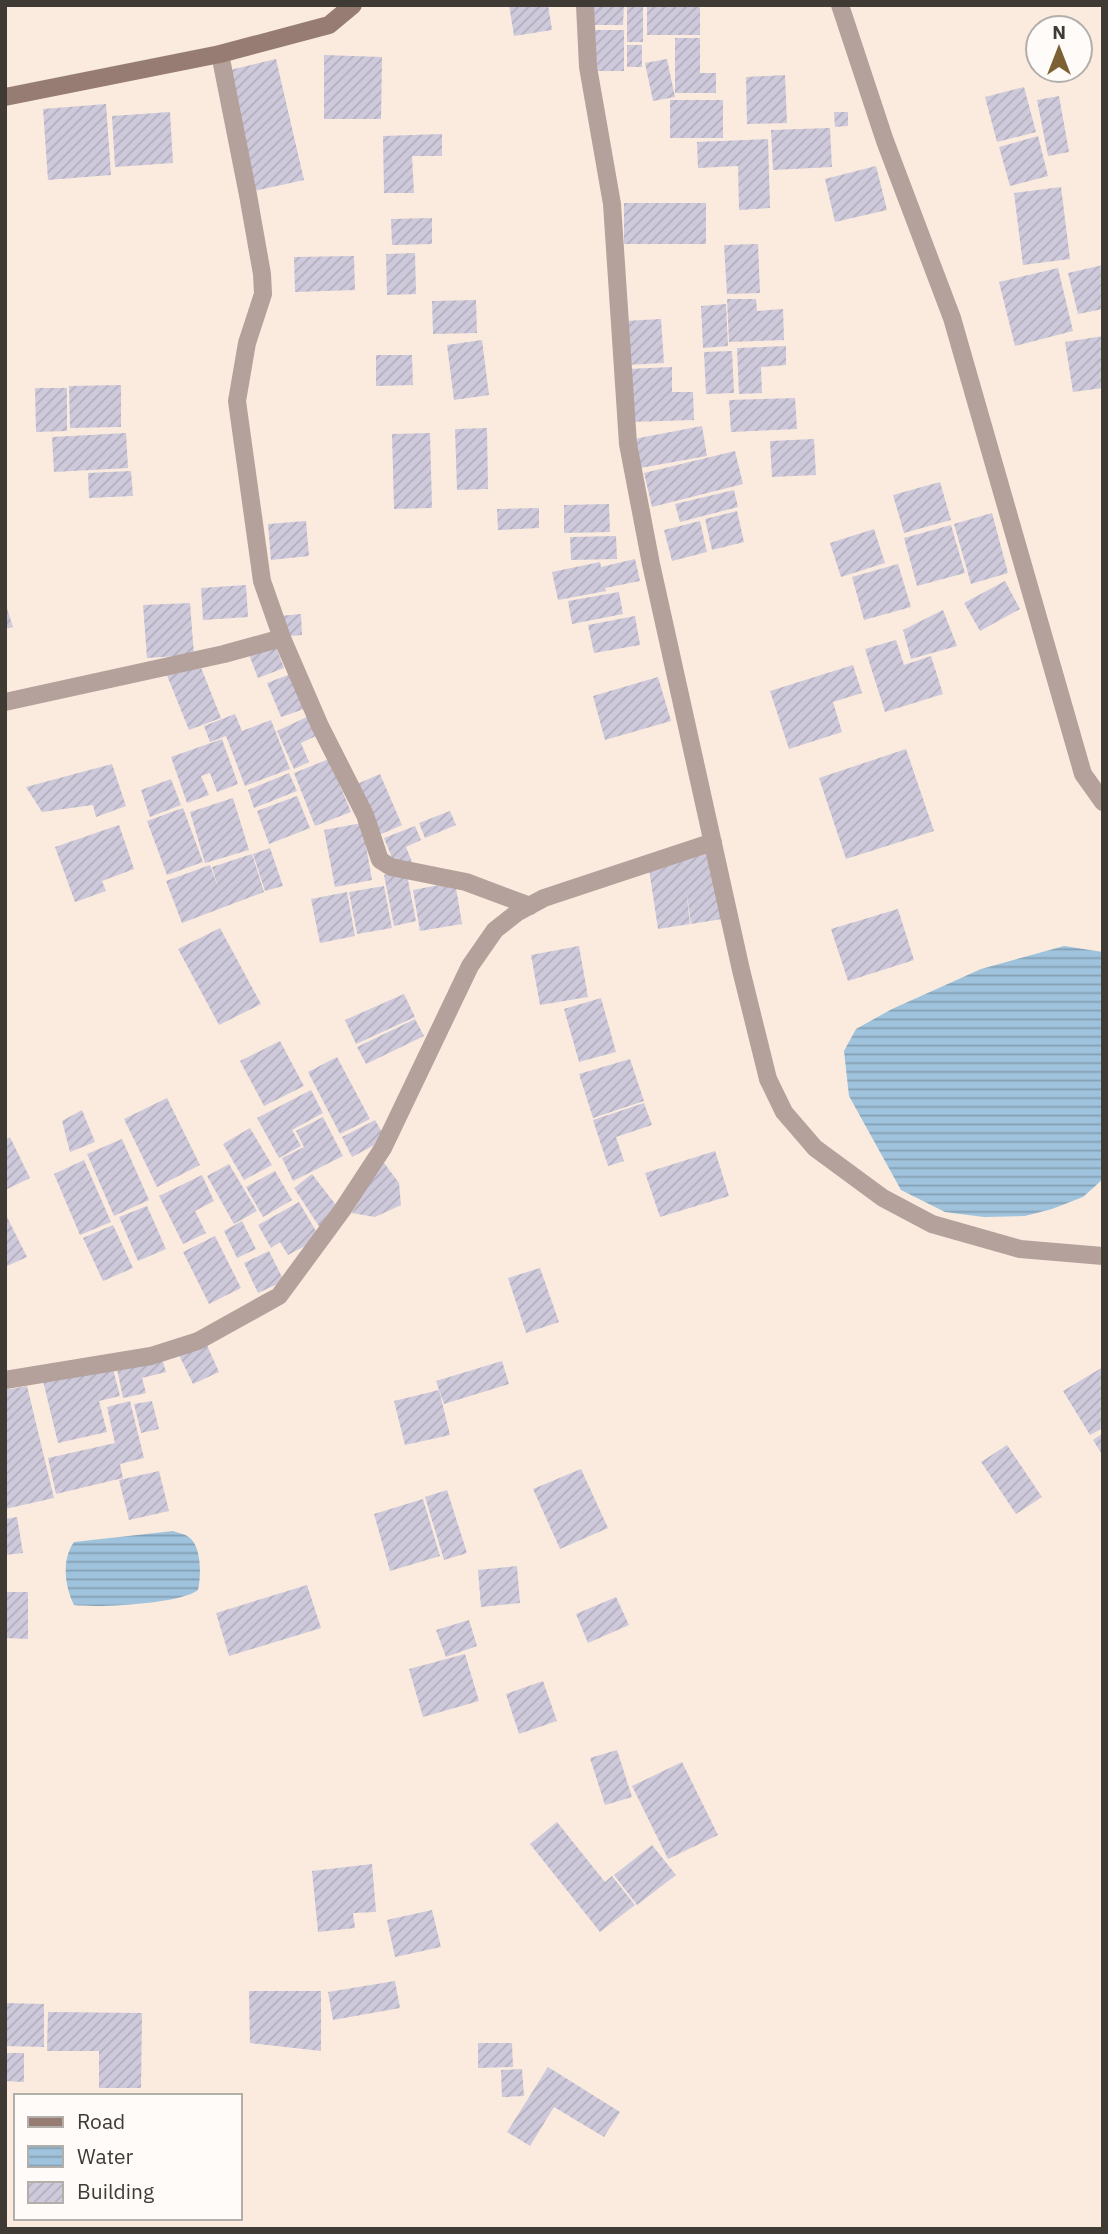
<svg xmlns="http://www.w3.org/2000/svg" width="1108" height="2234" font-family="'IBM Plex Sans',sans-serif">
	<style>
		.water { fill: url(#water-rules) }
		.building { fill: url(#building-hatch) }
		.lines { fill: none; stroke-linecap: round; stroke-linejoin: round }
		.street { stroke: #b4a19b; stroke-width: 18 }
		.secondary { stroke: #977c74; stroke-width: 18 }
	</style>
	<defs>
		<pattern id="water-rules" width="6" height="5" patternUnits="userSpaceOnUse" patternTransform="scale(1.75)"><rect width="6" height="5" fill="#9fc3dc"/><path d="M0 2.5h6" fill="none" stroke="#839fb3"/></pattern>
		<pattern id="building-hatch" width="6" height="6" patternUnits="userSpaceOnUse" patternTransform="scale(1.75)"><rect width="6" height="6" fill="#cecadb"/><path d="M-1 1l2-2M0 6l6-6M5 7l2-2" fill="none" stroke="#b2aebd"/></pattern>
	</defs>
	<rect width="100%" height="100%" fill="#fbebdf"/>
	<path class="water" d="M1064,946L1103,952V1179L1083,1197L1052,1209L1025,1216L984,1217L945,1212L901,1190L849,1096L844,1051L856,1029L892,1009L981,969Z
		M173,1531C178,1533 186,1534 190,1538C202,1548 201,1577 198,1590C180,1604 98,1608 74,1605C65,1587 61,1560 74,1542Z"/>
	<path class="building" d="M509,5H548L552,30L514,36Z
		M590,5H624L623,25H590Z
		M627,5H643V42H627Z
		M647,5H700V35H647Z
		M593,30H624V71H593Z
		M675,38H700V73H716V93H675Z
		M627,45H642V67H627Z
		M324,55L382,57L381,119H324Z
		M276,59L304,180L254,191L226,71Z
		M667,59L675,97L653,101L645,63Z
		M785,75L787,123L747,124L746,77Z
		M1024,87L1036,132L997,142L985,97Z
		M1059,96L1069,152L1048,156L1037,100Z
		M670,100H723V138H670Z
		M106,104L111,175L48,180L43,109Z
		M170,112L173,163L115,167L112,116Z
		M834,112H848V126L835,127Z
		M830,128L832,167L773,170L771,130Z
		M442,134V156H412L414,193H384L383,136Z
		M1038,136L1048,176L1010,186L999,147Z
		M768,139L770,208L739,210L738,166L698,168L697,142Z
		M876,166L887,210L835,222L825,179Z
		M1061,187L1070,259L1023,265L1014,193Z
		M624,203H706V244H624Z
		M432,218V244L392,245L391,219Z
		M758,244L760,293L727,294L724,245Z
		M415,253L416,294L387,295L386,254Z
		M354,256L355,290L295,292L294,257Z
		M1103,265V309L1078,314L1068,273Z
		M1058,268L1073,331L1015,346L999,282Z
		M727,299H756L757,311L783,309L784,340L729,342Z
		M476,300L477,333L433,334L432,301Z
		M726,304L728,346L703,348L701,306Z
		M661,319L664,363L626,365L624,321Z
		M1103,336V388L1073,392L1065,342Z
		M482,340L489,395L454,400L447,345Z
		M786,346V365L761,367L762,393L739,394L737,348Z
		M732,351L734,393L706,394L704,352Z
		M376,355H412L413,385L376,386Z
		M672,367V392H693L694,420L629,422L627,369Z
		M121,385V427L70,428L69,386Z
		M35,388H67V431L36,432Z
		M795,398L797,429L731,432L729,400Z
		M702,426L707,456L640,468L634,439Z
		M487,428L488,489L457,490L455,429Z
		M126,433L128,468L54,472L52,437Z
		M430,433L432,508L394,509L392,434Z
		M814,439L816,475L772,477L770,441Z
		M735,451L743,484L652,507L644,473Z
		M131,471L133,496L89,498L88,473Z
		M940,482L951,520L904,533L893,495Z
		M734,490L738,507L680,522L675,504Z
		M609,504L610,532L564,533V505Z
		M539,508V528L498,530L497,509Z
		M737,511L744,542L712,550L705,519Z
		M992,513L1008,573L971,584L954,524Z
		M306,521L309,556L271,560L268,524Z
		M700,521L707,552L672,561L664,530Z
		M951,525L965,573L917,586L904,538Z
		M874,529L885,563L841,577L830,543Z
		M616,536L617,559L571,560L570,537Z
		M635,559L640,581L605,588L606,591L558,600L552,572L600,562L601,567Z
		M898,564L911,607L864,620L852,577Z
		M1005,581L1020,609L980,631L964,603Z
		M246,585L248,617L203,620L201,588Z
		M619,592L623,614L572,624L568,601Z
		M5,602L13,627L5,629Z
		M190,603L194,655L147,658L143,605Z
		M943,610L957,646L911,659L903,630Z
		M301,614L302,635L290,636L289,631H281L279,616Z
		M635,616L640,645L594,653L588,625Z
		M896,640L904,665L931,656L943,694L885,712L865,649Z
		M274,642L284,668L258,678L248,652Z
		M198,660L221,718L189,730L166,673Z
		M853,665L862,693L833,702L842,732L789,749L770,691Z
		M293,673L307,708L281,717L267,683Z
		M658,677L671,721L605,740L593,696Z
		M235,714L242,731L271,720L290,769L245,786L226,736L210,742L204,726Z
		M311,715L320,734L301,743L309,762L294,769L277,731Z
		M222,739L238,784L217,792L210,773L201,776L209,795L187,803L171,757Z
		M906,749L934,831L846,859L819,778Z
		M329,759L351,812L315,826L294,773Z
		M112,764L126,806L96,817L93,805L42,812L26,787Z
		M289,773L297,791L254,808L248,790Z
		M380,774L402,825L379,835L357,784Z
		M171,779L181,805L150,817L141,790Z
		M297,796L310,828L269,844L257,811Z
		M233,798L249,850L205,863L190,812Z
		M183,808L203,862L167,875L147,821Z
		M450,811L456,825L425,838L419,823Z
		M362,823L372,880L335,887L324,830Z
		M119,825L134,869L102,881L106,891L75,902L55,847Z
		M415,826L421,840L406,847L412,862L396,868L384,838Z
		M270,848L283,886L265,891L253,854Z
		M711,852L722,919L691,924L686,888L690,924L658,929L649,869Z
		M252,854L264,892L182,923L166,881L210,865L218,887L212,867Z
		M406,870L416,921L394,926L384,875Z
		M455,882L462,924L420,931L413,890Z
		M384,886L392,928L357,934L349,892Z
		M347,892L355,936L320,943L311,899Z
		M898,909L914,960L848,981L831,929Z
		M220,928L261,1004L219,1025L178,949Z
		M579,946L588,997L540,1005L531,955Z
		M404,994L415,1017L356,1044L345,1020Z
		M601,998L616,1052L579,1062L564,1009Z
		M415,1019L424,1036L366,1064L357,1047Z
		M280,1041L304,1086L264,1106L240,1061Z
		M337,1057L370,1119L340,1134L308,1072Z
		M630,1059L644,1101L593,1118L579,1074Z
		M311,1090L323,1113L292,1130L301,1146L279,1158L257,1118Z
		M167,1098L200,1165L157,1187L124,1119Z
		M644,1103L652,1125L616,1137L624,1161L608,1166L593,1120Z
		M82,1110L95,1142L70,1152L62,1121Z
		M323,1117L343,1156L293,1181L282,1158L304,1147L296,1131Z
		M375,1120L386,1139L352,1157L342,1137Z
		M250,1128L272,1165L244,1180L223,1144Z
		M10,1137L30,1178L5,1190V1140Z
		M122,1139L149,1200L114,1216L87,1154Z
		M715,1151L729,1196L660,1217L645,1173Z
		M84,1160L111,1222L80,1235L54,1174Z
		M382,1160L399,1183L401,1205L375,1217L352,1213Z
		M229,1164L257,1211L234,1224L207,1176Z
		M275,1171L292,1200L263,1217L246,1187Z
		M312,1174L339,1209L322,1231L294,1188Z
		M202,1175L214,1201L195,1211L206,1233L183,1244L159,1196Z
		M299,1202L320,1238L288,1255L280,1242L271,1248L258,1225Z
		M147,1206L166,1249L138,1261L119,1217Z
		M5,1213L27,1257L5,1267Z
		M242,1221L256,1249L237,1258L224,1231Z
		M113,1225L133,1268L103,1281L83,1238Z
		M215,1236L241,1288L209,1304L183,1252Z
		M269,1251L284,1281L258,1293L244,1263Z
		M540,1268L559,1322L526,1333L508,1278Z
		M206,1343L219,1372L193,1384L179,1355Z
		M162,1359L166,1372L142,1378L146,1393L123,1398L117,1369Z
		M502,1361L509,1384L444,1404L436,1381Z
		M112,1365L120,1396L99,1401L107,1432L58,1443L43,1381Z
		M1103,1367V1428L1090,1435L1063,1391Z
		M27,1386L54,1498L5,1509V1390Z
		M439,1390L450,1435L405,1445L394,1401Z
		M130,1401L144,1458L120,1464L123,1478L56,1494L48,1458L115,1443L107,1407Z
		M152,1401L159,1429L141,1433L134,1404Z
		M1103,1433V1456L1093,1440Z
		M1007,1445L1042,1497L1016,1514L981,1462Z
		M581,1469L608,1528L560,1549L533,1489Z
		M159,1471L169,1511L129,1520L119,1480Z
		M447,1490L467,1553L444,1560L425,1497Z
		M423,1499L440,1556L390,1571L374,1514Z
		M17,1517L23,1553L5,1555V1519Z
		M517,1566L520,1603L481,1607L478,1570Z
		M307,1585L321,1628L229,1656L216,1613Z
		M5,1592H28V1639L5,1638Z
		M616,1597L629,1625L588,1643L576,1614Z
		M469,1620L477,1646L446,1657L436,1630Z
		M465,1654L479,1701L423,1717L409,1669Z
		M543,1681L557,1721L519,1734L506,1694Z
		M617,1750L632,1797L605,1805L590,1758Z
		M682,1762L718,1835L668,1859L632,1786Z
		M557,1822L605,1882L612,1876L635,1905L600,1932L530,1844Z
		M652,1845L676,1875L637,1905L614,1875Z
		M372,1864L376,1912L353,1913L355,1928L318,1932L312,1871Z
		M432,1910L441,1947L395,1957L387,1920Z
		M395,1981L400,2008L333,2020L328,1992Z
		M249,1991H321V2051L250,2043Z
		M5,2003L44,2004V2047L5,2046Z
		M48,2012L142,2013L141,2088H99V2051H47Z
		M478,2043H512L513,2067L478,2068Z
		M5,2053H24V2082L5,2081Z
		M548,2067L620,2112L604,2137L554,2107L530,2146L507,2132Z
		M522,2069L524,2096L502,2097L501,2070Z"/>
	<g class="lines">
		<path class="street" d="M585,5L588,67L612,204L628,444L651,564L741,970L768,1079L784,1112L815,1148L883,1198L932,1224L1020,1249L1103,1256
			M840,5L885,141L952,318L1083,774L1103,802
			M220,54L248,195L262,274L263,294L247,343L237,401L262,581L282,638L320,726L365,815L380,860L391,867L466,882L530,906
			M5,702L224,654L282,638
			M5,1380L151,1356L198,1341L279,1296L343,1209L383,1148L470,966L495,930L518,912L544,898L713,842"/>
		<path class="secondary" d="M5,97L220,54L329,25L353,5"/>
	</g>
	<rect width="1108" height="2234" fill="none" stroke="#403a35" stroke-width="14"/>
	<rect x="14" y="2094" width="228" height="126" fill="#fefbf8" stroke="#b2aeaa" stroke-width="2"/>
	<rect x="28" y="2117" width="35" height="10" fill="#977c74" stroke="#b2aeaa" stroke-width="2"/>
	<text x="77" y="2129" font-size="21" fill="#403a35">Road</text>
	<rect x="28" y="2146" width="35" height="21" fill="url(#water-rules)" stroke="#b2aeaa" stroke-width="2"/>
	<text x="77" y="2164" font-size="21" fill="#403a35">Water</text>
	<rect x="28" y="2182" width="35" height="21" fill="url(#building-hatch)" stroke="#b2aeaa" stroke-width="2"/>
	<text x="77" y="2199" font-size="21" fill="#403a35">Building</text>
	<g transform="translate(1059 49)"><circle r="33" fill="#fefbf8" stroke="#b2aeaa" stroke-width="2"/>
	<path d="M0-5L12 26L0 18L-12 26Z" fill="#7b6133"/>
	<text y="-10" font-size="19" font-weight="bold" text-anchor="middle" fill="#403a35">N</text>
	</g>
</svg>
